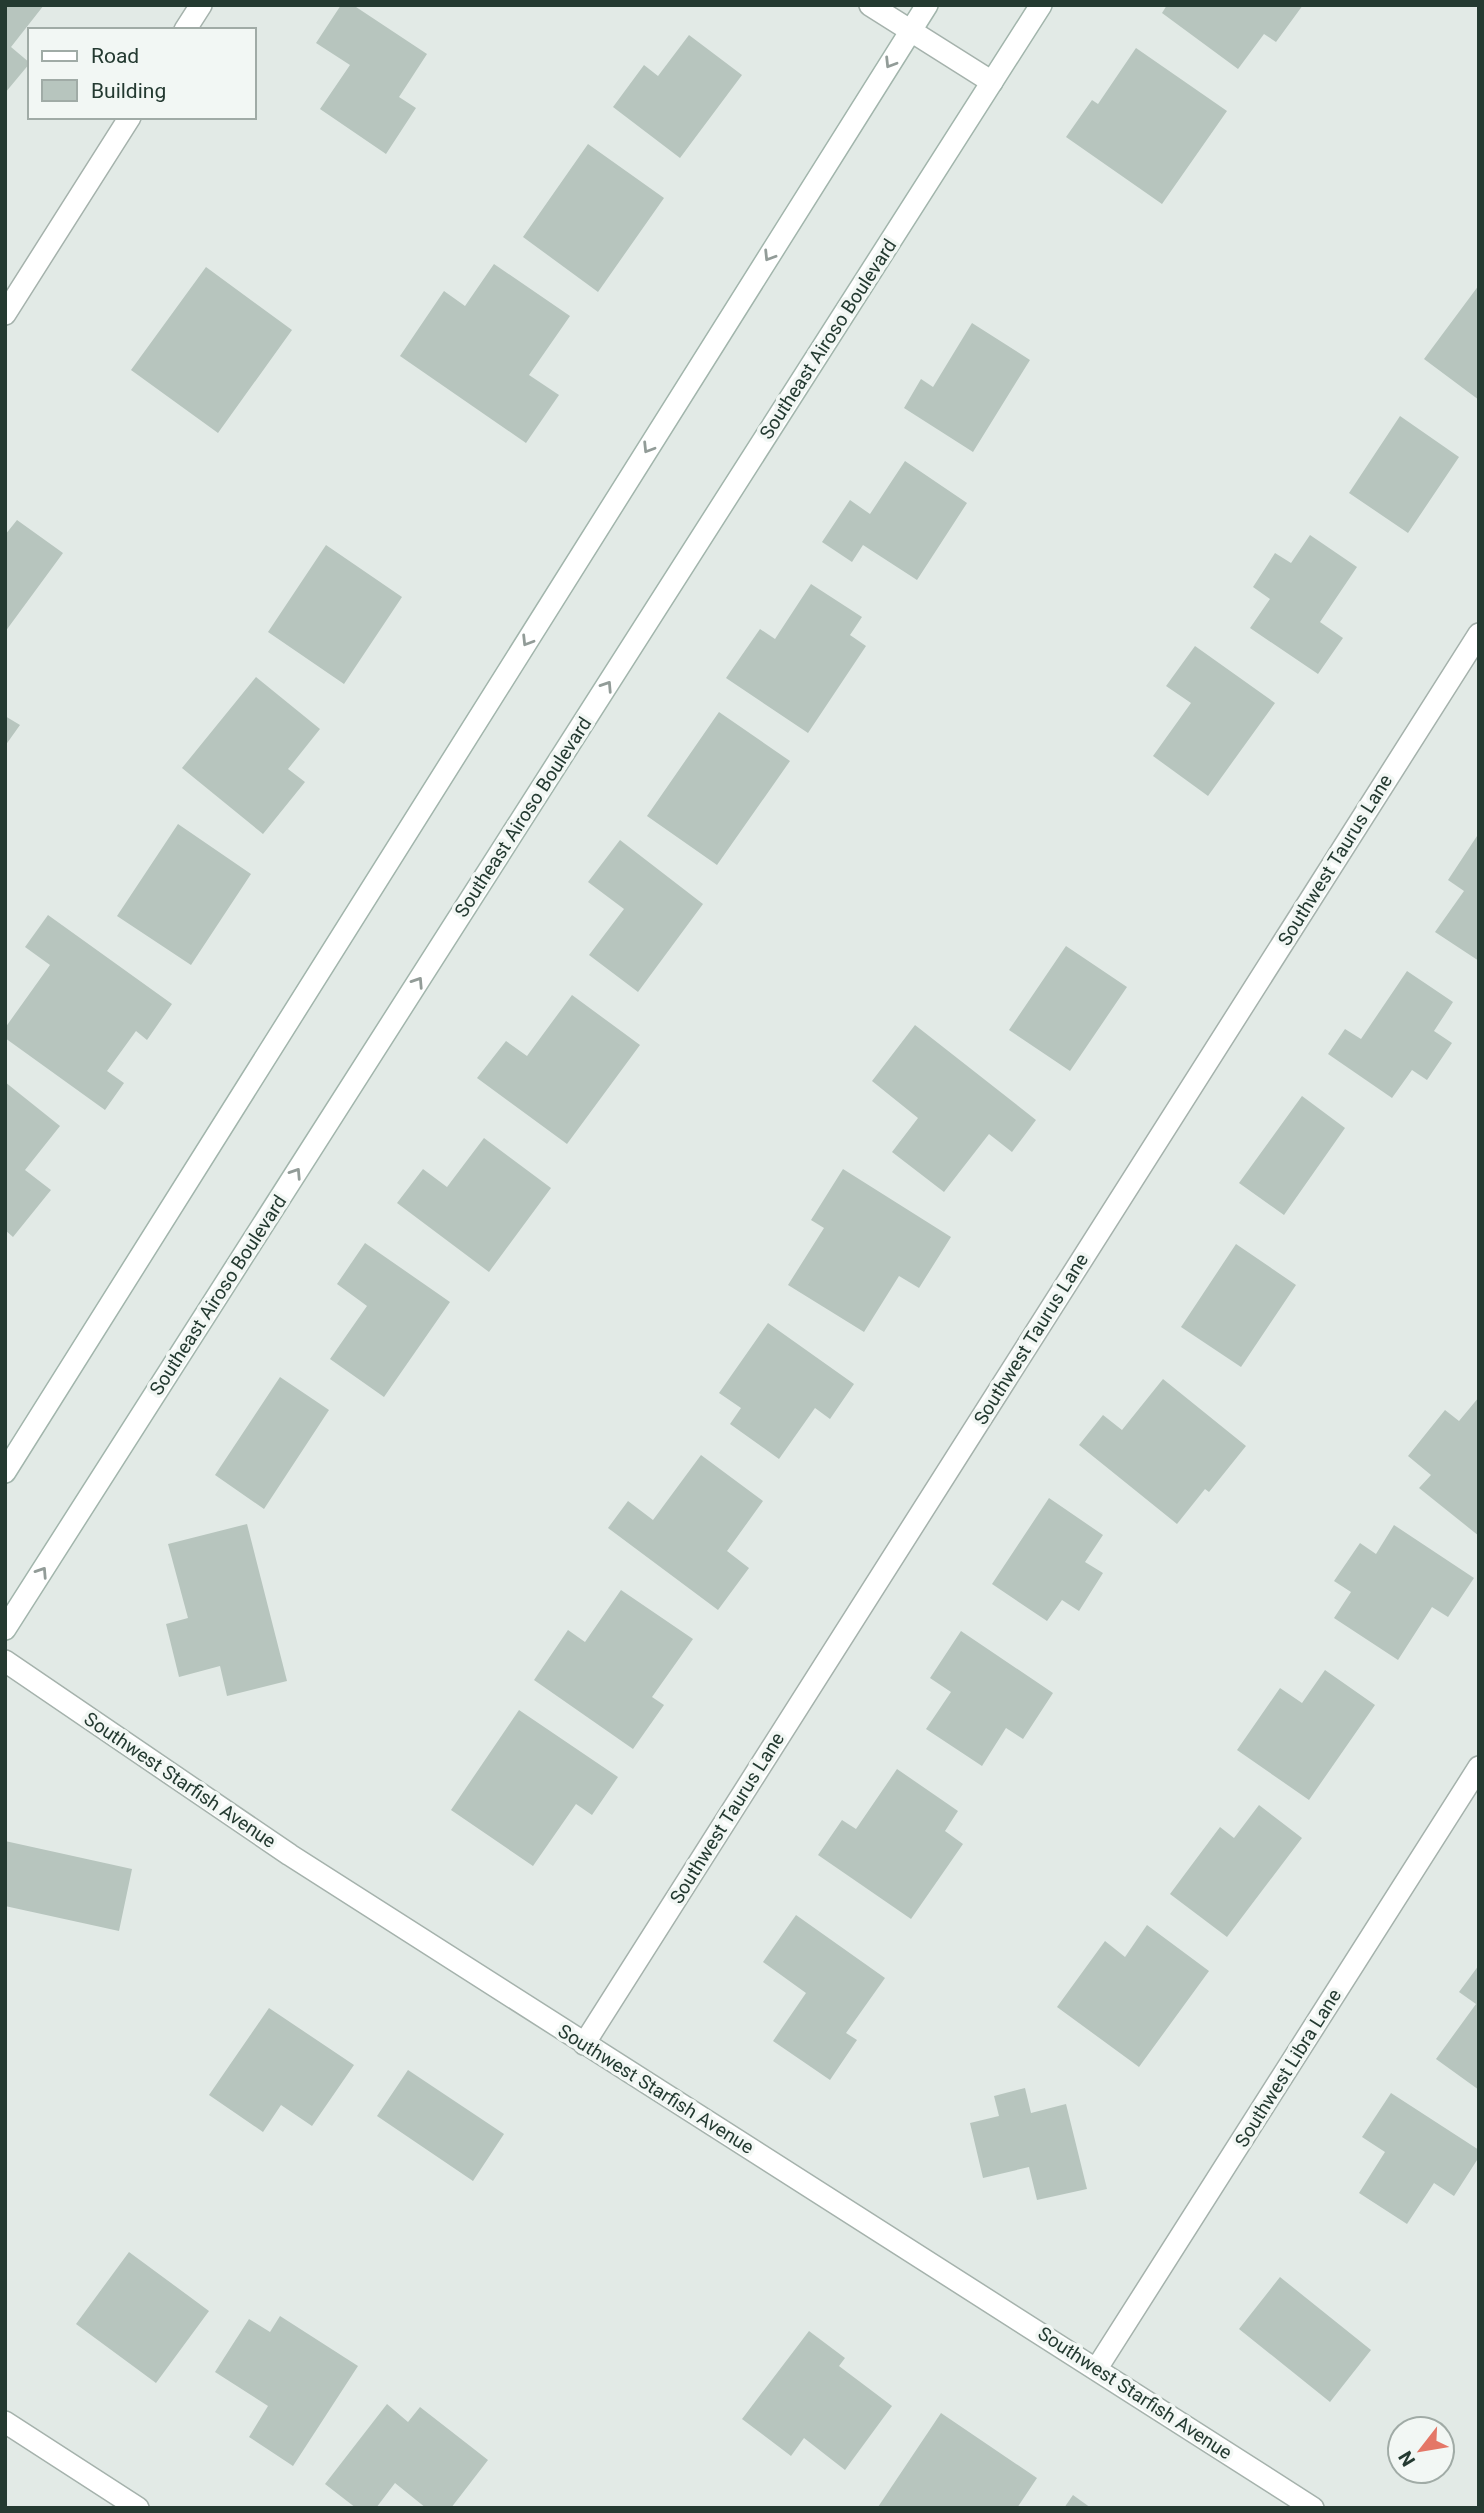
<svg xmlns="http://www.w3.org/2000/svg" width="1484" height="2513" font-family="Roboto,sans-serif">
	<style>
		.building { fill: #b7c5be }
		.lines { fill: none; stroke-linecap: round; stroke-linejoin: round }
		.minor-casing { stroke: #a5b2ac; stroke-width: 24 }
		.tertiary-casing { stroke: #a5b2ac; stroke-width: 24 }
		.secondary-casing { stroke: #a2b5ac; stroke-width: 24 }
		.minor { stroke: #fff; stroke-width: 21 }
		.tertiary { stroke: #fff; stroke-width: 21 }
		.secondary { stroke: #fff; stroke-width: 21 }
		.oneway { stroke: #929c98 }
		.labels { text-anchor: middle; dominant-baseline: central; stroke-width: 7; stroke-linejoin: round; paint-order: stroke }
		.street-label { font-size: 19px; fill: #243a31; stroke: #f2f7f4 }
	</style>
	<rect width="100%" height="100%" fill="#e2eae6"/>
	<path class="building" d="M5,5H44L11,47L30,63L5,93Z
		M341,5H353L427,54L399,97L416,108L386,154L320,109L350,65L316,43Z
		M1167,5H1303L1276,42L1264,34L1238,69L1162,13Z
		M689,35L742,75L680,158L613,107L644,65L658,76Z
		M1136,48L1227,111L1162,204L1066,137L1092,100L1098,104Z
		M588,144L664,198L598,292L523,237Z
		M494,264L570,316L529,375L559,395L526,443L400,356L444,291L465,306Z
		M206,267L292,330L218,433L131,370Z
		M1479,285V400L1424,359Z
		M972,323L1030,360L973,452L904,408L921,379L933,387Z
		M1400,416L1459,457L1408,533L1349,493Z
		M905,461L967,503L917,580L863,545L852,562L822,542L850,500L870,514Z
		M17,520L63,553L5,632V535Z
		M1310,535L1357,567L1320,622L1343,638L1318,674L1250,628L1270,599L1253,587L1275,553L1291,563Z
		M326,545L402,597L344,684L268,632Z
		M811,584L862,617L850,635L866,646L808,733L726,678L760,629L775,639Z
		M1195,646L1275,703L1208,796L1153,756L1191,703L1166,686Z
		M256,677L320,729L288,769L305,782L263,834L182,768Z
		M719,712L790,761L717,865L647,816Z
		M5,716L20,725L5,746Z
		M178,824L251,874L191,965L117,916Z
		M1479,833V961L1435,932L1464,891L1448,880Z
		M620,840L703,904L638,992L589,955L624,909L588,882Z
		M48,915L172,1004L147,1040L136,1031L107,1071L124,1083L105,1110L5,1038V1028L50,965L25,947Z
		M1066,946L1127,987L1070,1071L1009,1030Z
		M1407,971L1453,1002L1434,1031L1452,1043L1427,1080L1412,1070L1392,1098L1328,1054L1345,1029L1361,1039Z
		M572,995L640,1045L567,1144L477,1078L506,1041L527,1056Z
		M915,1025L1036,1120L1012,1152L989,1134L944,1192L892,1152L918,1118L872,1081Z
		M5,1082L60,1126L25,1170L51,1190L13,1237L5,1230Z
		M1302,1096L1345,1128L1284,1215L1239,1183Z
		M484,1138L551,1188L489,1272L397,1203L423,1169L447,1187Z
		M843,1169L951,1237L919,1288L899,1276L864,1332L788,1285L824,1228L811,1220Z
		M365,1243L450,1302L384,1397L330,1359L367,1306L337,1284Z
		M1236,1244L1296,1285L1241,1367L1181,1327Z
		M768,1323L854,1384L830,1419L815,1408L779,1459L730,1424L741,1408L719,1393Z
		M280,1377L329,1410L264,1509L215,1475Z
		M1163,1379L1246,1446L1209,1492L1205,1489L1177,1524L1079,1445L1103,1415L1122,1430Z
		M1479,1397V1536L1419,1488L1431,1475L1408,1456L1445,1410L1459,1421Z
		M701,1455L763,1501L727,1551L749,1568L718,1610L608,1528L628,1501L653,1520Z
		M1049,1498L1103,1535L1085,1562L1103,1573L1079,1611L1062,1600L1047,1621L992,1584Z
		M247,1524L287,1681L227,1696L220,1666L179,1677L166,1624L188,1618L168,1544Z
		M1394,1525L1474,1578L1448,1617L1432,1607L1398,1660L1334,1618L1351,1592L1334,1581L1360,1543L1376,1554Z
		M621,1590L693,1639L652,1697L664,1705L633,1749L534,1680L568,1630L585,1642Z
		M961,1631L1053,1693L1023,1739L1006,1728L982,1766L926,1729L951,1692L930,1678Z
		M1325,1670L1375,1705L1309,1800L1237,1750L1280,1688L1302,1703Z
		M519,1710L618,1777L592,1815L576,1804L533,1866L451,1810Z
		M897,1769L958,1811L945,1831L963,1844L911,1919L818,1855L842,1820L856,1829Z
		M1259,1805L1302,1838L1227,1937L1170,1894L1220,1827L1234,1838Z
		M5,1841L132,1869L119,1931L5,1906Z
		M796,1915L885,1978L846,2033L857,2040L830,2080L773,2041L806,1993L763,1962Z
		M1147,1925L1209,1971L1139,2067L1057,2007L1105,1941L1125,1957Z
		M1479,1965V2090L1436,2059L1476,2004L1459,1992Z
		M269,2008L354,2065L312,2126L281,2105L263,2132L209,2095Z
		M408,2070L504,2134L473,2181L377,2116Z
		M1025,2088L1031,2113L1066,2104L1087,2189L1037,2200L1029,2167L983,2178L970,2123L999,2116L994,2096Z
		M1391,2093L1479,2150V2157L1454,2196L1434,2183L1407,2224L1359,2193L1385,2152L1362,2137Z
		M129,2252L209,2311L156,2383L76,2324Z
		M1280,2277L1371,2350L1330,2402L1239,2329Z
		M280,2316L358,2366L293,2466L249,2437L268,2406L215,2372L249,2319L270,2332Z
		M809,2331L845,2358L839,2366L892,2406L845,2470L804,2438L791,2456L742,2419Z
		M387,2404L408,2422L420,2407L488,2460L451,2508H426L395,2483L376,2508H356L325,2484Z
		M941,2413L1037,2478L1017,2508L878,2507Z
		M1073,2495L1091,2508H1064Z"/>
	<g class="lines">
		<g class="minor-casing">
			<path id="minor" d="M870,5L992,82
				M185,30L201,5
				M5,314L130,117
				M5,1661L290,1855L1313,2508
				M584,2044L1479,634
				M1097,2368L1479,1767"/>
		</g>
		<g class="tertiary-casing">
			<path id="tertiary" d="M5,2422L138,2508"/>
		</g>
		<g class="secondary-casing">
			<path id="secondary" d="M5,1472L927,5
				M5,1629L1041,5"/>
		</g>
		<use href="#minor" class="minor"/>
		<use href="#tertiary" class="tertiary"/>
		<use href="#secondary" class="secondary"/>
	</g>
	<defs><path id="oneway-chevron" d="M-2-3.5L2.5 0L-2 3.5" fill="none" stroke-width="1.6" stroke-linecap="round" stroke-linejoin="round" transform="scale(1.75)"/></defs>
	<g class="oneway">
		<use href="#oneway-chevron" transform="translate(890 63) rotate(122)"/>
		<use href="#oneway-chevron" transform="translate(769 256) rotate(122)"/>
		<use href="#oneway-chevron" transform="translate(648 448) rotate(122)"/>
		<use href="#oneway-chevron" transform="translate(527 641) rotate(122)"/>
		<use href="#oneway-chevron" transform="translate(607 686) rotate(-57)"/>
		<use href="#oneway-chevron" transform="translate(418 982) rotate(-57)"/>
		<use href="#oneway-chevron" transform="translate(296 1173) rotate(-57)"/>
		<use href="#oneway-chevron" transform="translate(42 1572) rotate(-57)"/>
	</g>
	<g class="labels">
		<g class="street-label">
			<text transform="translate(828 339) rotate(-57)">Southeast Airoso Boulevard</text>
			<text transform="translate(523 817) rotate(-57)">Southeast Airoso Boulevard</text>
			<text transform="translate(1335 860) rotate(-58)">Southwest Taurus Lane</text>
			<text transform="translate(218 1295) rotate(-57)">Southeast Airoso Boulevard</text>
			<text transform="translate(1031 1339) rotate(-58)">Southwest Taurus Lane</text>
			<text transform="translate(180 1780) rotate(34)">Southwest Starfish Avenue</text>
			<text transform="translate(727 1818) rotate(-58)">Southwest Taurus Lane</text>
			<text transform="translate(1288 2068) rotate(-58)">Southwest Libra Lane</text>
			<text transform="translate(656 2089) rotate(32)">Southwest Starfish Avenue</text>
			<text transform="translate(1135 2393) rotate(33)">Southwest Starfish Avenue</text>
		</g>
	</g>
	<rect width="1484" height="2513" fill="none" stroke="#243a31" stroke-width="14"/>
	<rect x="28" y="28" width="228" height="91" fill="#f2f7f4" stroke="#a0aba6" stroke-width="2"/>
	<rect x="42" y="51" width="35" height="10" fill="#ffffff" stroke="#a0aba6" stroke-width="2"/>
	<text x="91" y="63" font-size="21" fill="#243a31">Road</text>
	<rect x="42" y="80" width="35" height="21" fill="#b7c5be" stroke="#a0aba6" stroke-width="2"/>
	<text x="91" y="98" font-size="21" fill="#243a31">Building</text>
	<g transform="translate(1421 2450) rotate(239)"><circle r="33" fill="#f2f7f4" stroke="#a0aba6" stroke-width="2"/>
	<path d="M0-5L12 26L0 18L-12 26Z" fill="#e47767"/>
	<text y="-10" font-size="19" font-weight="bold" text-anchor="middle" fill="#243a31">N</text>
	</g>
</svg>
